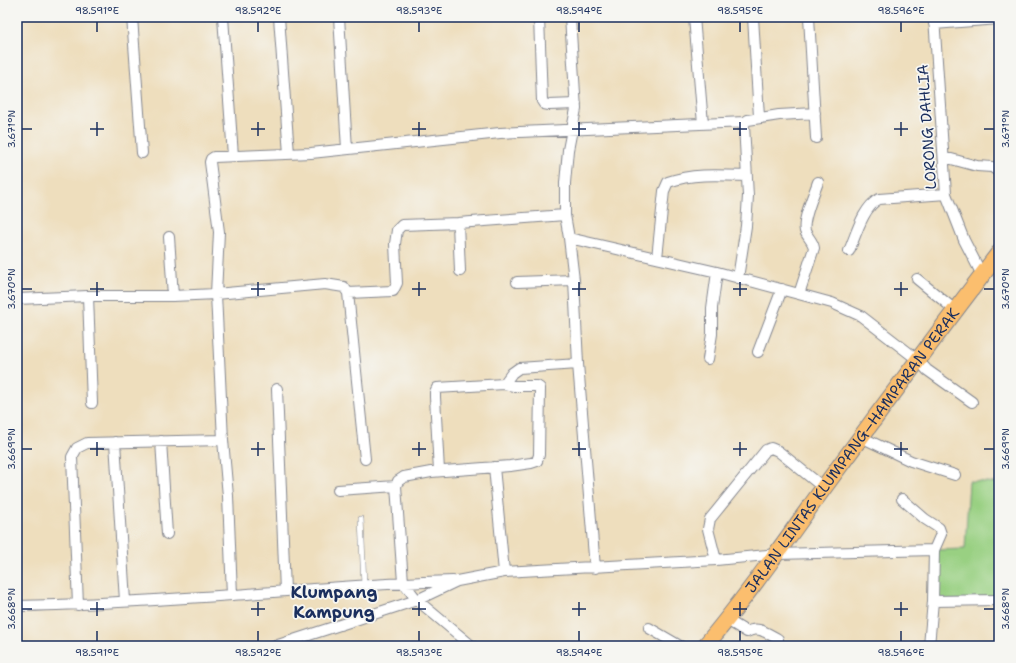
<svg xmlns="http://www.w3.org/2000/svg" width="1016" height="663" font-family="'Shantell Sans',sans-serif">
	<style>
		.green { fill: #99d082; stroke: #5a8070 }
		.lines { fill: none; stroke-linecap: round; stroke-linejoin: round }
		.lane-casing { stroke: #84868e; stroke-width: 6 }
		.street-casing { stroke: #84868e; stroke-width: 12 }
		.primary-casing { stroke: #84868e; stroke-width: 18 }
		.lane { stroke: #fff; stroke-width: 5 }
		.street { stroke: #fff; stroke-width: 10 }
		.primary { stroke: #fbbe6e; stroke-width: 16 }
		.ticks { fill: none; stroke: #1b2f5e; stroke-width: 1.5 }
		.labels { text-anchor: middle; dominant-baseline: central; stroke-width: 3.5; stroke-linejoin: round; paint-order: stroke }
		.street-label { font-size: 15px; fill: #1b2f5e; stroke: #f6f6f2 }
		.quarter-label { font-size: 17px; font-weight: bold; fill: #1b2f5e; stroke: #f6f6f2 }
		.neatline { fill: none; stroke: #1b2f5e; stroke-width: 1.5 }
		.ticks-label { font-size: 10px; text-anchor: middle; fill: #1b2f5e }
	</style>
	<rect width="100%" height="100%" fill="#f6f6f2"/>
	<filter id="ink" filterUnits="userSpaceOnUse"><feTurbulence type="fractalNoise" baseFrequency=".025" numOctaves="2"/><feDisplacementMap in="SourceGraphic" scale="8" xChannelSelector="R" yChannelSelector="G"/><feConvolveMatrix kernelMatrix="1 2 1 2 8 2 1 2 1" color-interpolation-filters="sRGB"/></filter>
	<filter id="wash" filterUnits="userSpaceOnUse"><feTurbulence type="fractalNoise" baseFrequency=".012" numOctaves="4" result="noise"/><feDisplacementMap in="SourceGraphic" scale="16" xChannelSelector="R" yChannelSelector="G"/><feGaussianBlur stdDeviation="0.9" result="paint"/><feColorMatrix in="noise" values="0 0 0 0 0 0 0 0 0 0 0 0 0 0 0 0 0 1.4 0 .05"/><feComposite in="paint" operator="in"/></filter>
	<g filter="url(#wash)">
		<rect width="100%" height="100%" fill="#eedebd"/>
		<path class="green" d="M969,481L999,483V600L933,601L934,550L965,549Z"/>
	</g>
	<g filter="url(#ink)">
		<g class="lines">
			<g class="lane-casing">
				<path id="lane" d="M361,519L364,585"/>
			</g>
			<g class="street-casing">
				<path id="street" d="M132,17L142,153
					M223,17L233,156
					M279,17L289,154
					M339,17L347,149
					M539,17L542,101L544,104L549,105L576,104
					M570,17L576,109L568,150L565,183V215L569,238L574,280L578,364L595,568
					M694,17L703,124
					M753,17L759,117
					M809,17L816,138
					M934,17L946,194L964,240L982,275
					M934,24L999,19
					M944,157L977,166L992,167L999,172
					M458,223L460,271
					M169,237L173,296
					M569,238L717,272L832,303L861,316L918,360L927,370L972,402
					M849,251C856,235 863,207 879,199L946,194
					M657,258L664,191L668,182C693,173 720,175 747,176
					M738,278L746,226L748,196L744,125L745,122L748,120L779,115L815,113
					M917,279L955,310
					M517,282L574,280
					M348,293L393,291L397,283L395,244L397,230L402,225L458,223L565,215
					M799,294L814,248C813,241 807,237 805,231C802,220 814,194 818,182
					M88,296L92,403
					M17,299L88,296H173L216,294L325,284L344,287L348,293L365,459
					M758,352L782,289
					M708,359L712,334V308L717,272
					M277,389L285,591
					M861,437L911,461L955,475
					M161,441L167,534
					M115,442L125,601
					M494,467L504,572
					M439,471L435,397V392L437,388L504,384L512,373L519,368L578,364
					M338,490L396,486
					M902,499L925,519L939,528L941,534L934,550L933,601L929,646
					M716,560L708,529L710,519L766,450L771,448L778,451L824,488
					M232,595L228,496L223,440L216,294L219,232L210,162L211,159L214,157L311,153L500,133L745,122
					M933,601L999,600
					M78,605L72,457L77,448L87,443L223,440
					M17,606C89,605 160,600 232,595C306,590 379,583 453,581
					M727,620L747,632C758,625 768,634 778,639
					M649,628L680,646
					M275,646L417,600L457,581L504,572L716,560L777,554L934,550
					M472,646L417,600L403,582L396,486L398,481L404,477L431,472L510,466L531,463L537,461L539,455L540,388L537,386H514L504,384"/>
			</g>
			<g class="primary-casing">
				<g id="primary">
					<path id="s1" d="M705,646C748,595 786,540 825,486C882,408 940,330 999,253"/>
				</g>
			</g>
			<use href="#lane" class="lane"/>
			<use href="#street" class="street"/>
			<use href="#primary" class="primary"/>
		</g>
	</g>
	<path class="ticks" d="M97,22V32M258,22V32M419,22V32M579,22V32M740,22V32M901,22V32M97,122V136M258,122V136M419,122V136M579,122V136M740,122V136M901,122V136M22,129H32M90,129H104M251,129H265M412,129H426M572,129H586M733,129H747M894,129H908M984,129H994M97,282V296M258,282V296M419,282V296M579,282V296M740,282V296M901,282V296M22,289H32M90,289H104M251,289H265M412,289H426M572,289H586M733,289H747M894,289H908M984,289H994M97,442V456M258,442V456M419,442V456M579,442V456M740,442V456M901,442V456M22,449H32M90,449H104M251,449H265M412,449H426M572,449H586M733,449H747M894,449H908M984,449H994M97,602V616M258,602V616M419,602V616M579,602V616M740,602V616M901,602V616M22,609H32M90,609H104M251,609H265M412,609H426M572,609H586M733,609H747M894,609H908M984,609H994M97,631V641M258,631V641M419,631V641M579,631V641M740,631V641M901,631V641"/>
	<g class="labels">
		<g class="street-label">
			<text transform="translate(927 127) rotate(-94)">LORONG DAHLIA</text>
			<text stroke="none"><textPath href="#s1" startOffset="245">JALAN LINTAS KLUMPANG–HAMPARAN PERAK</textPath></text>
		</g>
		<g class="quarter-label">
			<text x="334" y="592">Klumpang<tspan x="334" dy="20">Kampung</tspan></text>
		</g>
	</g>
	<rect width="1016" height="663" fill="none" stroke="#f6f6f2" stroke-width="44"/>
	<rect x="22" y="22" width="972" height="619" class="neatline"/>
	<g class="ticks-label">
		<text x="97" y="14">98.591°E</text>
		<text x="258" y="14">98.592°E</text>
		<text x="419" y="14">98.593°E</text>
		<text x="579" y="14">98.594°E</text>
		<text x="740" y="14">98.595°E</text>
		<text x="901" y="14">98.596°E</text>
		<text transform="translate(11 129) rotate(-90)" y="4">3.671°N</text>
		<text transform="translate(1005 129) rotate(-90)" y="4">3.671°N</text>
		<text transform="translate(11 289) rotate(-90)" y="4">3.670°N</text>
		<text transform="translate(1005 289) rotate(-90)" y="4">3.670°N</text>
		<text transform="translate(11 449) rotate(-90)" y="4">3.669°N</text>
		<text transform="translate(1005 449) rotate(-90)" y="4">3.669°N</text>
		<text transform="translate(11 609) rotate(-90)" y="4">3.668°N</text>
		<text transform="translate(1005 609) rotate(-90)" y="4">3.668°N</text>
		<text x="97" y="656">98.591°E</text>
		<text x="258" y="656">98.592°E</text>
		<text x="419" y="656">98.593°E</text>
		<text x="579" y="656">98.594°E</text>
		<text x="740" y="656">98.595°E</text>
		<text x="901" y="656">98.596°E</text>
	</g>
</svg>
